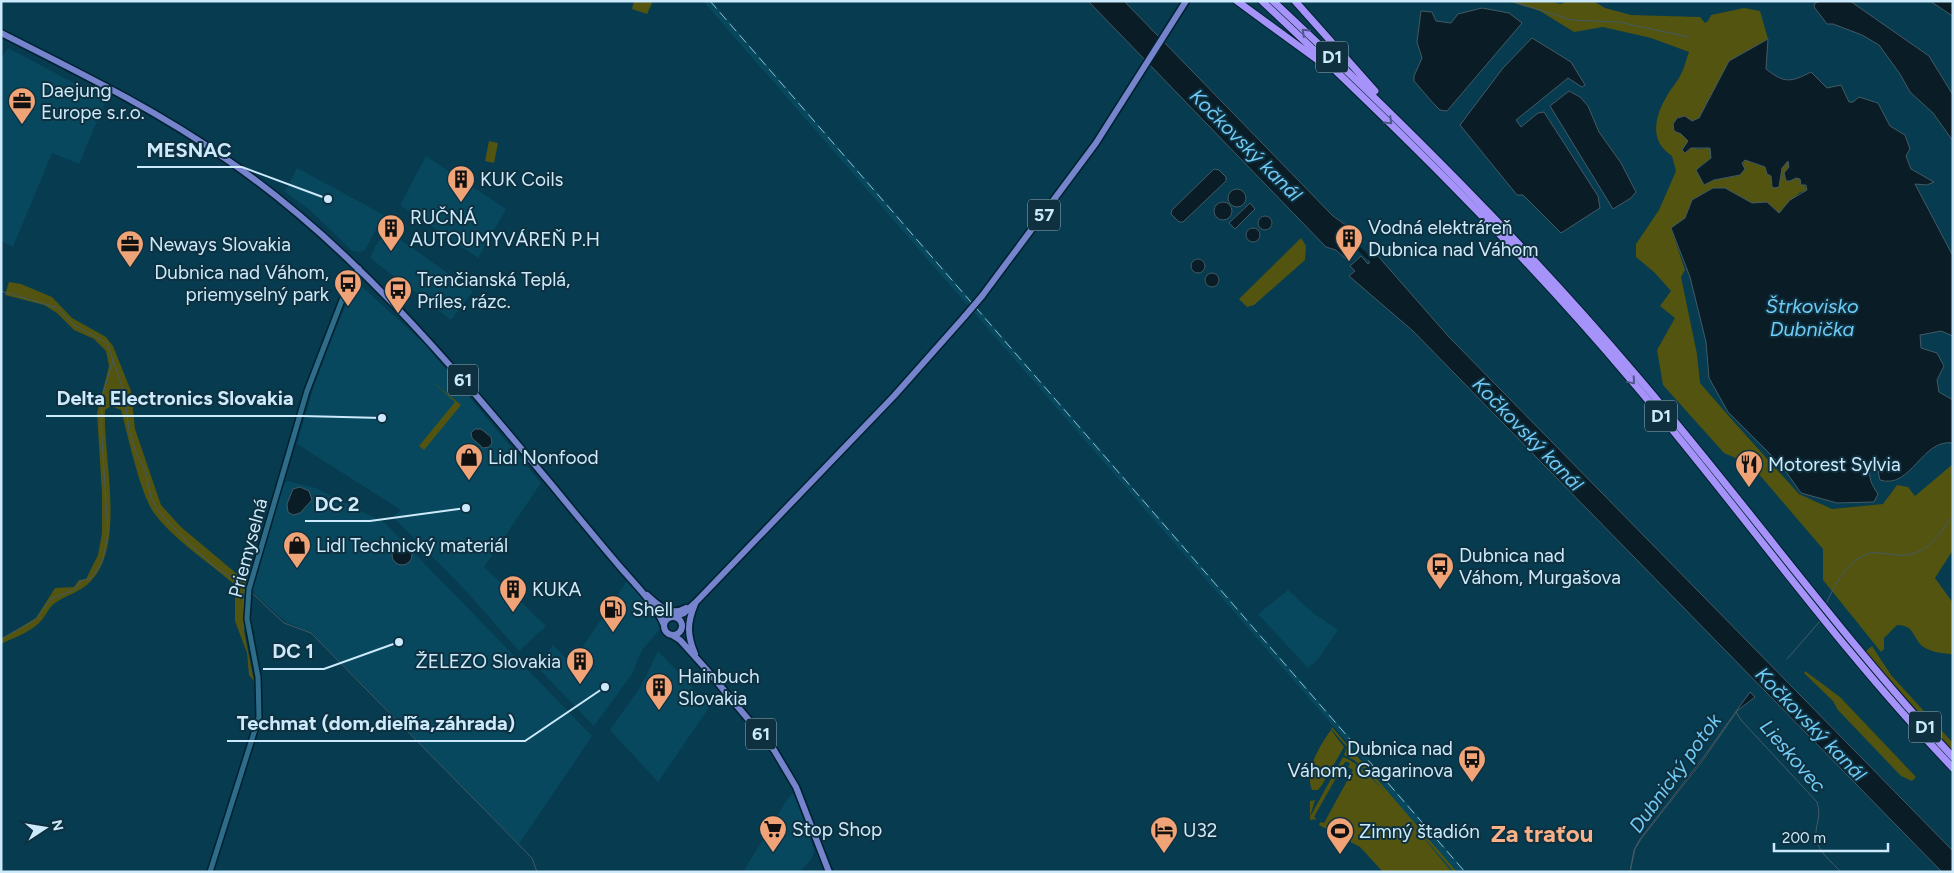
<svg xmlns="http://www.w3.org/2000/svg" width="1954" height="873" font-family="Figtree,sans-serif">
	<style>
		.built { fill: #08485f }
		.green { fill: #52540f }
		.water { fill: #0a1c25; stroke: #445a65 }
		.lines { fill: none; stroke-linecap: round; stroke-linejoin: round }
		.stream { stroke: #445a65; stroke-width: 1 }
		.canal { stroke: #0a1c25; stroke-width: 4 }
		.tertiary-casing { stroke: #00212f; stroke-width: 8 }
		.primary-casing { stroke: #00212f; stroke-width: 9 }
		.motorway-casing { stroke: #00212f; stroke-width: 9 }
		.tertiary { stroke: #2e6d8a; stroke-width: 5 }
		.primary { stroke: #7684cd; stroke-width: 6 }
		.motorway { stroke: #a693f9; stroke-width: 7 }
		.rail { stroke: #94b8ca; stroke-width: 1; stroke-dasharray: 10 5; stroke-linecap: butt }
		.primary-bridge-casing { stroke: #00212f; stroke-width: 9; stroke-linecap: butt }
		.primary-bridge { stroke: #7684cd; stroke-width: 6 }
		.oneway { stroke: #4b5889 }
		.labels { text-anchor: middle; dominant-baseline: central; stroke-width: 4; stroke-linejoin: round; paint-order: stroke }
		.shield { fill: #0e303f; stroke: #93b2c3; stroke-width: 1 }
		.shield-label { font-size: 18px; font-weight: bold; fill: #cceafb }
		.poi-label { font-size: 19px; fill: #cceafb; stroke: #0e303f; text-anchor: start }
		.street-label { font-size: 19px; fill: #cceafb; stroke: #0e303f }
		.water-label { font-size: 20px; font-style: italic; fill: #71cbf7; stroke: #0e303f }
		.district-label { font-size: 24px; font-weight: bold; fill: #f9b188; stroke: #0e303f }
		.leader { fill: none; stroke: #cceafb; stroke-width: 2 }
		.callout-dot { fill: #cceafb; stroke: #0e303f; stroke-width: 2 }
		.callout-label { font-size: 20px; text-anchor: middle; font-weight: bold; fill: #cceafb; stroke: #0e303f; stroke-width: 4; stroke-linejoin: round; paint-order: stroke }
	</style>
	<rect width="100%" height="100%" fill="#063b50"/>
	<path class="built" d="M703,1H712L1467,872H1447L1354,767L1362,759Z
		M8,48L106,100L79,164L52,153L13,247L1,241V58Z
		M426,156L506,209L478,258L400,205Z
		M297,168L384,215L365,250L360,252L352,251L310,210L285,192Z
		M384,228L473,291L451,320L370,258L376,245L386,232Z
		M360,285L425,344L541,483L484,567L546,626L519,651L466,591L393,517L401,510L297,444L313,389L333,336L348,300Z
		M287,481L316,488L385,523L592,736L519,844L312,633L286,622L255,594L252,589L284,484Z
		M627,581L658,617L661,628L642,650L632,674L594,726L538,668L553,645L571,664Z
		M1288,590L1313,613L1338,630L1318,659L1308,668L1258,614Z
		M658,651L710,706L658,782L610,730L641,686Z
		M794,793L814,850L812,858L800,872H743L788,798Z"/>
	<path class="green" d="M634,1H653L647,14L632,9Z
		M1508,1H1548L1561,4L1568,1H1593L1605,8L1631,15L1700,17L1705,23L1708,21L1711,15L1744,8L1760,11L1768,39L1729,61L1699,118L1692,121L1681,134L1688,141L1687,145L1698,149L1710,148L1711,158L1700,166L1704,185L1714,180L1737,176L1745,160L1765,167L1771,176L1778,180L1782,168L1788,161L1790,181L1796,178L1801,179L1807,190L1799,193L1779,214L1767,202L1752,203L1725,188H1713L1692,200L1685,218L1671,228L1685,270L1681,277L1697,354L1700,383L1734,422L1799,494L1832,509L1883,504L1897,485L1908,487L1915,496L1953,464V550L1935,578L1953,603V654C1944,654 1930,652 1922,646C1912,636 1914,625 1897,625L1884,638V649L1881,652L1823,580V549L1757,472L1740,460L1724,453L1663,385L1657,350L1675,318L1660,306L1671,291L1655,273L1636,257V244L1659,210L1676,171L1672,156C1648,141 1655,115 1668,94C1672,87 1678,81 1681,74C1685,67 1686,59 1689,52L1651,38L1603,27L1574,32L1540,11Z
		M489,141L498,143L494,163L485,161Z
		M1301,238L1306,246L1305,260L1254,305L1247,307L1239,299Z
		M9,282L21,284L52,297L72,318L106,337L113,346L131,391L135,429L161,505L181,527L237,574L249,570L244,595V631L254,681L249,675L247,653L235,621V585C211,564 173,539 154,513C140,493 128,436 121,410L111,406L105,410C103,458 126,544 91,581C81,592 66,595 55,603C48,608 45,618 38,624C28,633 13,638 1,644V639L36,618L55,588L74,587L79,580L86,579L98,555L102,533V494L97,413L109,366L106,351L94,339L74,330L57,313L44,305L5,295Z
		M432,381L461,405L424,450L419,446L455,402Z
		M1872,646L1891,675L1953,743V751L1865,652Z
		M1805,671L1840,697L1916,777L1912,781L1901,776L1838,710L1833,701L1804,673Z
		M1332,727L1457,872H1454L1369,774L1354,760L1344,755L1347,747L1331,729Z
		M1331,730L1344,747L1322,785L1318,790H1312C1304,771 1320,745 1331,730Z
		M1343,757C1367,763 1432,849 1452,872H1383L1360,847L1319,825L1320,822L1324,823L1353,770L1348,767L1350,764L1348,762H1345L1314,817L1317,819L1310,820V801L1315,800L1310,817Z"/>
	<path class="water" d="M1088,1H1124L1333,216L1350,228L1352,238L1357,242L1353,246L1355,250L1346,259L1336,250L1326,247Z
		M1821,1H1850L1929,56L1953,95V141L1933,113L1910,92L1900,74L1879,45L1862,35L1833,24H1827L1814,7L1815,3Z
		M1930,1H1953V16L1951,15Z
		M1482,8L1509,13L1522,23L1447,111L1440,110L1433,103L1414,81V76L1422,58L1417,42L1421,11L1432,12L1436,21L1451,23L1458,14Z
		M1532,38L1571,62L1585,85L1582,87L1568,78L1516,120L1521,127L1538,113L1544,112L1598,196L1600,208L1561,233L1523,195H1517L1460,125L1503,68Z
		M1768,39L1766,69C1784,83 1790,83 1811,72L1827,88L1841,85L1849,102H1853L1859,97L1878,103L1890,126L1905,135L1910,149L1906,156L1911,169L1934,182L1927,185L1915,184L1953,256V336L1941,331L1920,335L1921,348L1937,353L1944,366L1937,380L1939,392L1953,400V443C1922,438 1911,490 1880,480L1878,471L1870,467C1868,478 1872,485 1878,494L1874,502L1837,503L1801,493L1782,466L1728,412L1709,378L1706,342L1690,277L1671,228L1685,218L1692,200L1713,188H1725L1752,203L1767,202L1779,213L1790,200L1807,190L1806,185H1801L1800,179L1796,178L1790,181H1786L1784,173L1789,167L1788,161L1782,168L1779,187L1775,188L1772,187L1771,176L1767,174L1765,167L1745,160L1742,163L1745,169L1740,175L1714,180L1704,185L1696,170L1711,158L1710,148H1691L1685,153L1682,150L1688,141L1681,134L1674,131L1673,124L1677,118L1685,116L1692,121L1699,118L1729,61Z
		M1569,91L1580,97L1588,106L1599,132L1621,163L1636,192L1631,198L1613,209L1550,106Z
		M1214,169L1219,170L1226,177V181L1183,222H1179L1171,214L1172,210Z
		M1228 198a9 9 0 1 1 18 0a9 9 0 1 1-18 0Z
		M1214 211a9 9 0 1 1 18 0a9 9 0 1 1-18 0Z
		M1250,203L1255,209L1235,229L1229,223Z
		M1258 223a7 7 0 1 1 14 0a7 7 0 1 1-14 0Z
		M1246 235a7 7 0 1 1 14 0a7 7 0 1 1-14 0Z
		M1377,255L1449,337L1953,851V872H1942L1413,331L1349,276L1355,271L1350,266L1361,256L1368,264L1370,262L1368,260Z
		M1191 266a7 7 0 1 1 14 0a7 7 0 1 1-14 0Z
		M1205 280a7 7 0 1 1 14 0a7 7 0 1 1-14 0Z
		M475,429H481L491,437L492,443L489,447L483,448L472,438L471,433Z
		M300,487L309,491L312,500L300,513L293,515L288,512L287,504L293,489Z
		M392 555a10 10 0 1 1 20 0a10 10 0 1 1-20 0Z
		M1750,692L1755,697L1737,711L1703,760L1641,839L1635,849L1630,872L1634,850L1640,839L1702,759Z"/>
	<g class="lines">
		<path class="stream" d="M1511,1L1572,20L1618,22L1689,37
			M1,291L58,308L74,325L107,343L124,392L129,430L137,455L146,472L151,497L158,511L190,545L215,567L245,587V596
			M251,592L284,623L311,633L532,858L537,872
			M244,598V624L251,652
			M1826,604C1836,582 1853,549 1881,553C1897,555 1907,558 1922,550C1934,544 1944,527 1953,516
			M1,639L35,620L51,599L74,590L81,581L91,578L102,563L108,534L101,424L102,397L114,357
			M1787,659L1821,620
			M255,673L256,691
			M1736,712L1741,720L1817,802C1822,819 1815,823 1816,837C1817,851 1832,862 1841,872
			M234,788L247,746"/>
		<path class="canal" d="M1351,241L1371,260"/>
		<g class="tertiary-casing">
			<path id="tertiary" d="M210,872L259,717L258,677L247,619L249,589L307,391L344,295L359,268"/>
		</g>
		<g class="primary-casing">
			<path id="primary" d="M1,33C78,72 155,109 226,159C354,247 452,366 551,484C574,512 597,540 621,568C636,585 655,604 664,625
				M982,296L1096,143L1186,1
				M647,595C659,606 670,617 686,608
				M695,604C687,623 687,635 695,654
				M675,617L684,613L696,602L894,396L965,316
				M664 626a9 9 0 1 1 18 0a9 9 0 1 1-18 0Z
				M672,635L680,640L707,670L774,750L796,787L829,872"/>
		</g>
		<g class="motorway-casing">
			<path id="motorway" d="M1237,1L1326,66
				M1262,1C1391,122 1517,245 1631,380C1740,508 1836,646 1953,768
				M1273,1C1400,120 1523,242 1636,375C1744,501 1840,636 1953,757
				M1295,1L1375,91"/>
		</g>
		<use href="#tertiary" class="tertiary"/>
		<use href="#primary" class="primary"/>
		<use href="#motorway" class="motorway"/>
		<path class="rail" d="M710,1L1465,872"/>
		<g class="primary-bridge-casing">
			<path id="primary-bridge" d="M965,316L982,296"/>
		</g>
		<use href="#primary-bridge" class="primary-bridge"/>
	</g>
	<defs><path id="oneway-chevron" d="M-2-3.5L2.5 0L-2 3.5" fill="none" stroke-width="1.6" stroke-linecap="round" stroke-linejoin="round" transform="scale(1.25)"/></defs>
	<g class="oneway">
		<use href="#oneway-chevron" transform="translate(1305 32) rotate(-137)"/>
		<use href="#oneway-chevron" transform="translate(1389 121) rotate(44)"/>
		<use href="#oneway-chevron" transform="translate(1632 381) rotate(50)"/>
	</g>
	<defs>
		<g id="office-pin" transform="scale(1.4375)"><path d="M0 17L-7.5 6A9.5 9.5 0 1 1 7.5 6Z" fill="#efa377" stroke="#0e303f"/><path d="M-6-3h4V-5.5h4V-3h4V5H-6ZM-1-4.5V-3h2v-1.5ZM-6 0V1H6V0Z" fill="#111"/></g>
		<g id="building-pin" transform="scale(1.4375)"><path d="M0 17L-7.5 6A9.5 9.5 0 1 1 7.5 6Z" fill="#efa377" stroke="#0e303f"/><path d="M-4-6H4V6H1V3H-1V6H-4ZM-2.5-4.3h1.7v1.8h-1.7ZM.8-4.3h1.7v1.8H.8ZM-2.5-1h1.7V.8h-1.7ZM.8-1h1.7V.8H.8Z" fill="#111"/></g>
		<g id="bus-pin" transform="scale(1.4375)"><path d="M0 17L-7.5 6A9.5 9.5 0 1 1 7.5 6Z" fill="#efa377" stroke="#0e303f"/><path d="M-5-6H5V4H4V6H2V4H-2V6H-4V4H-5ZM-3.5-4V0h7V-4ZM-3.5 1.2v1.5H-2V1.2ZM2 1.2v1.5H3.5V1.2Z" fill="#111"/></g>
		<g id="shop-pin" transform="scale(1.4375)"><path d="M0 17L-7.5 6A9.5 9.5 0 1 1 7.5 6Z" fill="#efa377" stroke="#0e303f"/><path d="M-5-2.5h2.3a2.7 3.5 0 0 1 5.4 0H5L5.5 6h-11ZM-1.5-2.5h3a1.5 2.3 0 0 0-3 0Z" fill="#111"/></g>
		<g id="restaurant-pin" transform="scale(1.4375)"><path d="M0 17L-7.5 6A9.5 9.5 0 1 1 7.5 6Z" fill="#efa377" stroke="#0e303f"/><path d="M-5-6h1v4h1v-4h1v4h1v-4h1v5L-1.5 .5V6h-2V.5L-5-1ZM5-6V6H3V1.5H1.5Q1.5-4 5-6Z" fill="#111"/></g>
		<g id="fuel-pin" transform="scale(1.4375)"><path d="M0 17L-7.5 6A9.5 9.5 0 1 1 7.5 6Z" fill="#efa377" stroke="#0e303f"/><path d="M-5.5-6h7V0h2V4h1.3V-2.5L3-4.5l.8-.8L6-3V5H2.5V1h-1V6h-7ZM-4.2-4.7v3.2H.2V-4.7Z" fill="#111"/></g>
		<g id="supermarket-pin" transform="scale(1.4375)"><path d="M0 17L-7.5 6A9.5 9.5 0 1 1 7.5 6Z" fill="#efa377" stroke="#0e303f"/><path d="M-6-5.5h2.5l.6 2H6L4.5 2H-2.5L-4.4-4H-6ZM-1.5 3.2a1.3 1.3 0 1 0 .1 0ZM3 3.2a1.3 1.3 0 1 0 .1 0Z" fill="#111"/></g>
		<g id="hotel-pin" transform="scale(1.4375)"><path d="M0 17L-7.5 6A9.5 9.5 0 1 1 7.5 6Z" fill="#efa377" stroke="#0e303f"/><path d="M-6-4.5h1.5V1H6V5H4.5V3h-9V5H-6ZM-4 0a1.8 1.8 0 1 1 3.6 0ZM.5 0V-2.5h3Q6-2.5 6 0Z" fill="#111"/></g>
		<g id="stadium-pin" transform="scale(1.4375)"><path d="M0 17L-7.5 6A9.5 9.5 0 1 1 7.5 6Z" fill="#efa377" stroke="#0e303f"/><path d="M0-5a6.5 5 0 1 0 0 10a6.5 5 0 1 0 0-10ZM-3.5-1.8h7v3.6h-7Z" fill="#111"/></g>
	</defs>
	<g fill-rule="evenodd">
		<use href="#office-pin" x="22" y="101"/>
		<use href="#building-pin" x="461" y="179"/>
		<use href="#building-pin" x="391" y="228"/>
		<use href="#building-pin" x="1349" y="238"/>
		<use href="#office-pin" x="130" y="244"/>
		<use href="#bus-pin" x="348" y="283"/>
		<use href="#bus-pin" x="398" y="290"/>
		<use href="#shop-pin" x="469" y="457"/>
		<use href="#restaurant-pin" x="1749" y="464"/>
		<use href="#shop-pin" x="297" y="545"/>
		<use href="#bus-pin" x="1440" y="566"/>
		<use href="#building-pin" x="513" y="589"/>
		<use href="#fuel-pin" x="613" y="609"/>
		<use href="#building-pin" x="580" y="661"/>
		<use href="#building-pin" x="659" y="687"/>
		<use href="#bus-pin" x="1472" y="759"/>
		<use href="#supermarket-pin" x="773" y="829"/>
		<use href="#hotel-pin" x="1164" y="830"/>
		<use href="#stadium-pin" x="1340" y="831"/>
	</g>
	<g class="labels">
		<g class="shield">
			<rect x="1316" y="41.5" width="32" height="31" rx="4"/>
			<rect x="1028" y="199.5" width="32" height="31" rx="4"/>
			<rect x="448" y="364.5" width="30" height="31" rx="4"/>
			<rect x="1645" y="400.5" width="32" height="31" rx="4"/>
			<rect x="1909" y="711.5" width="32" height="31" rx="4"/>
			<rect x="746" y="718.5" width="30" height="31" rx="4"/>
		</g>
		<g class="shield-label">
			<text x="1332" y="57">D1</text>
			<text x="1044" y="215">57</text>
			<text x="463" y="380">61</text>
			<text x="1661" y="416">D1</text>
			<text x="1925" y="727">D1</text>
			<text x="761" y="734">61</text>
		</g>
		<g class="poi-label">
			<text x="41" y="90">Daejung<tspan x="41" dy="22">Europe s.r.o.</tspan></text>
			<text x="480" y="179">KUK Coils</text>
			<text x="410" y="217">RUČNÁ<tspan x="410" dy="22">AUTOUMYVÁREŇ P.H</tspan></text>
			<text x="1368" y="227">Vodná elektráreň<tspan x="1368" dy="22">Dubnica nad Váhom</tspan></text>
			<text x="149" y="244">Neways Slovakia</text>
			<text x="329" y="272" text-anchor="end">Dubnica nad Váhom,<tspan x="329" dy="22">priemyselný park</tspan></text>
			<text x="417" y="279">Trenčianská Teplá,<tspan x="417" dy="22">Príles, rázc.</tspan></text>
			<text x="488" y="457">Lidl Nonfood</text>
			<text x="1768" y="464">Motorest Sylvia</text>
			<text x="316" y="545">Lidl Technický materiál</text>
			<text x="1459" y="555">Dubnica nad<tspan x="1459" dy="22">Váhom, Murgašova</tspan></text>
			<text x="532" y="589">KUKA</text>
			<text x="632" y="609">Shell</text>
			<text x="561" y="661" text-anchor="end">ŽELEZO Slovakia</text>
			<text x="678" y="676">Hainbuch<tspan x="678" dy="22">Slovakia</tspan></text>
			<text x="1453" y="748" text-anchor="end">Dubnica nad<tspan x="1453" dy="22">Váhom, Gagarinova</tspan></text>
			<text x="792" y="829">Stop Shop</text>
			<text x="1183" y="830">U32</text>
			<text x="1359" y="831">Zimný štadión</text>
		</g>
		<g class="street-label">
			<text transform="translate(248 548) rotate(-75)">Priemyselná</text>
		</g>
		<g class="water-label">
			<text transform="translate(1246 145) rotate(45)">Kočkovský kanál</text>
			<text x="1812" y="306">Štrkovisko<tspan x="1812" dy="23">Dubnička</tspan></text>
			<text transform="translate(1528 434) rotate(46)">Kočkovský kanál</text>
			<text transform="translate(1811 724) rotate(46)">Kočkovský kanál</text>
			<text transform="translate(1793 756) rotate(49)">Lieskovec</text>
			<text transform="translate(1675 773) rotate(-54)">Dubnický potok</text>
		</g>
		<g class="district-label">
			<text x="1542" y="833">Za traťou</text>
		</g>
	</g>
	<path class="leader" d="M328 199L242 167H137M382 418L303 416H46M466 508L370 521H305M399 642L324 669H263M605 687L525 741H227"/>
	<g class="callout-dot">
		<circle cx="328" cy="199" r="5"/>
		<circle cx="382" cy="418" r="5"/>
		<circle cx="466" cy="508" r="5"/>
		<circle cx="399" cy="642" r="5"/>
		<circle cx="605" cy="687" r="5"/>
	</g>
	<g class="callout-label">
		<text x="189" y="157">MESNAC</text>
		<text x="175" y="405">Delta Electronics Slovakia</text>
		<text x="337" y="511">DC 2</text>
		<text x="293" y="658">DC 1</text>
		<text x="376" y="730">Techmat (dom,dieľňa,záhrada)</text>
	</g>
	<rect width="1954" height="873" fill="none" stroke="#cceafb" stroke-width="5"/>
	<g transform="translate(45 828) rotate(78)" stroke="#0e303f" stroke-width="4" paint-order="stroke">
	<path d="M0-4L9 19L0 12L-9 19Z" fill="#cceafb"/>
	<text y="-8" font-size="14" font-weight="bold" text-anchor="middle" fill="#cceafb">N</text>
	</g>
	<path d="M1774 843v8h114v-8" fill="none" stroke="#cceafb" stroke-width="2.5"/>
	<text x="1782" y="843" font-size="15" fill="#cceafb" stroke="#0e303f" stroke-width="4" paint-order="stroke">200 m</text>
</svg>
